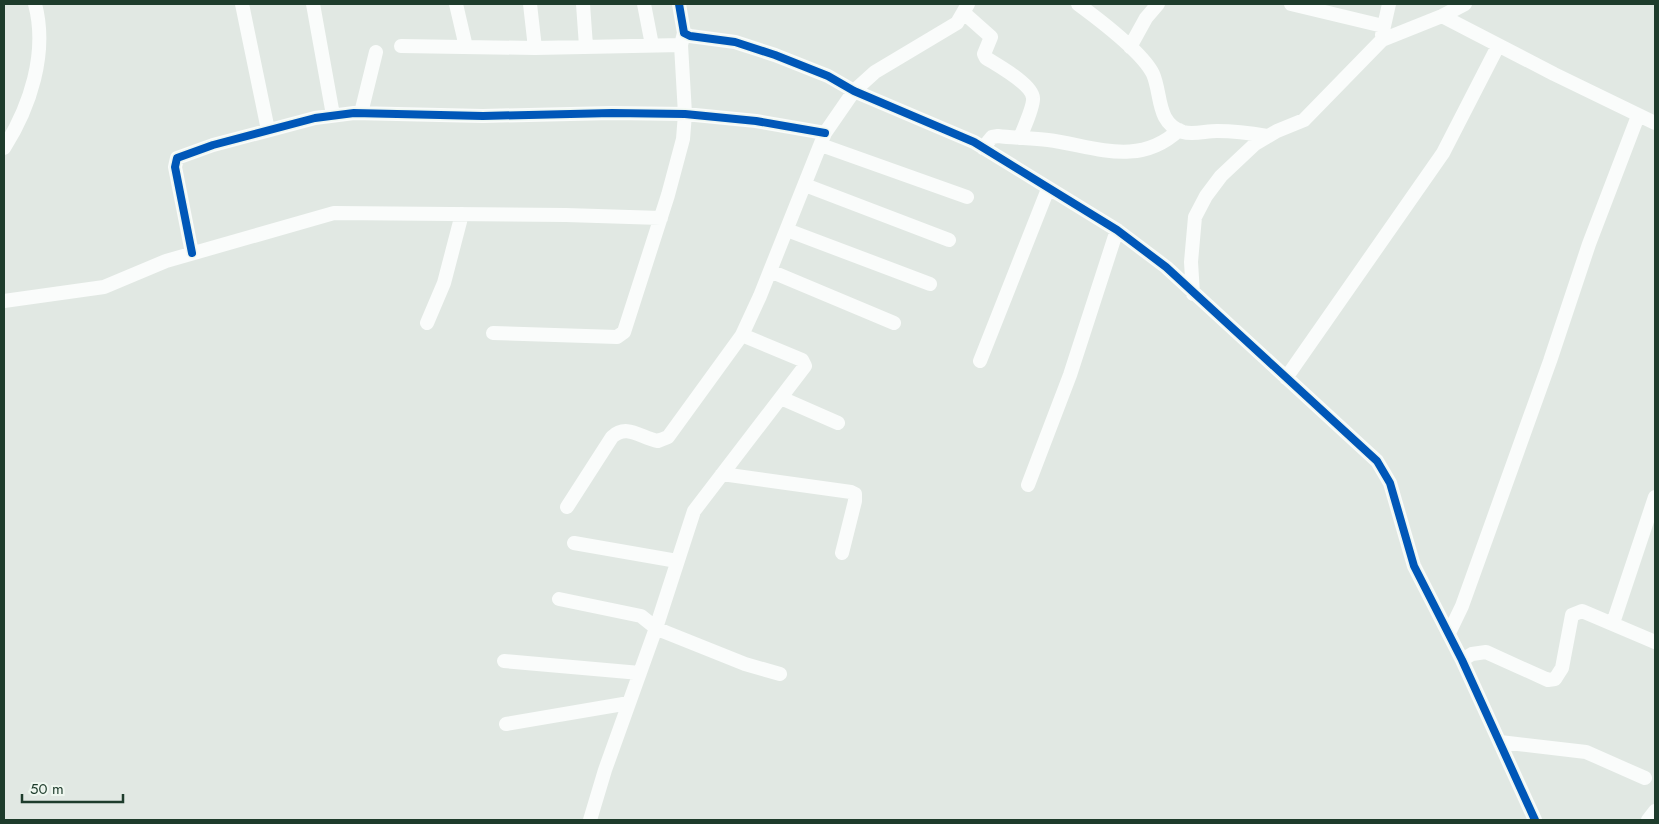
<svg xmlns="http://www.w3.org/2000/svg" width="1659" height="824" font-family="Jost,sans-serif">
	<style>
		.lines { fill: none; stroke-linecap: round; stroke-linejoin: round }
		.minor { stroke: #fafcfb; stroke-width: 14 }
		.cycleway-casing { stroke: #eff7f0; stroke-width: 11 }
		.cycleway { stroke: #0057b8; stroke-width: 8 }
	</style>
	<rect width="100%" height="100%" fill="#e1e8e3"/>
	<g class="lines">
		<path class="minor" d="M242,4L268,130
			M313,4L333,115
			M456,4L466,47
			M530,4L535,48
			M583,4L586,46
			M644,4L652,45
			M679,4L684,33L690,36L735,42L775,55L828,76L854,91L974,142L1117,230L1166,267L1377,461L1390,483L1414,566L1462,660L1535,820
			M1078,4C1097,18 1143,53 1153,74C1162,95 1156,123 1183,132C1193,135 1206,131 1217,131C1234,131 1250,133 1267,136
			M1291,4L1383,26
			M964,13L991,37L984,54L986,58C997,65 1032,84 1033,98C1034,107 1023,129 1020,138
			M1442,16L1554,74L1655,123
			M1382,35L1389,4
			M401,46L535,48L681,45
			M1130,47L1146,18L1158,4
			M361,113L376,52
			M821,145L967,197
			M4,148C30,107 48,53 35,4
			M983,148L992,137L998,136C1015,138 1031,138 1048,140C1094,146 1138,168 1179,130
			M805,185L949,240
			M787,230L930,284
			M192,253L175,167L177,158L213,145L315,118L354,113L483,116L612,113L685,114L756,121L825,133
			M770,271L894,323
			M1193,294L1191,262L1195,217L1206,196L1221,176L1255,144L1277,131L1304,120L1382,40L1442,16L1465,4
			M4,301L104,287L166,261L334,213L566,215L661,218
			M427,323L444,283L462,214
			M493,333L617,337L624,332L668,195L683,139L685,114L681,45L684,33
			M980,361L1048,189
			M1286,378L1443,153L1498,46
			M781,398L838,423
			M722,474L851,492L855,494V501L842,553
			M1028,485L1070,375L1117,230
			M567,507L612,437C627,423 641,438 658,441L668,437L742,335L760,296L825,133L854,91L875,72L957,23L968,4
			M574,543L677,561
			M559,599L641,616L656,628L665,632L745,664L780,674
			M1613,623L1655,497
			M1449,633L1462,606L1550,361L1589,244L1638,116
			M1462,660L1472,654L1486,652L1548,680L1555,679L1562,668L1572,615L1582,611L1655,642
			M504,661L640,673
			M506,724L629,703
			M1500,742L1586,752L1645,778
			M590,820L605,770L656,628L694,511L805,366L802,360L742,335
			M1648,820L1655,811"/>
		<g class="cycleway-casing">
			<path id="cycleway" d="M679,4L684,33L690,36L735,42L775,55L828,76L854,91L974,142L1117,230L1166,267L1377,461L1390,483L1414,566L1462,660L1535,820
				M192,253L175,167L177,158L213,145L315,118L354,113L483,116L612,113L685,114L756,121L825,133"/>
		</g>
		<use href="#cycleway" class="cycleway"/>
	</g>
	<rect width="1659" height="824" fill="none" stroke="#1e3c2c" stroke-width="10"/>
	<path d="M22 794v8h101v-8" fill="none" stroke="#1e3c2c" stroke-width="2.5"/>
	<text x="30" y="794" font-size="15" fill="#1e3c2c" stroke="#eff7f0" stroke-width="4" paint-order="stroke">50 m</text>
</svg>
